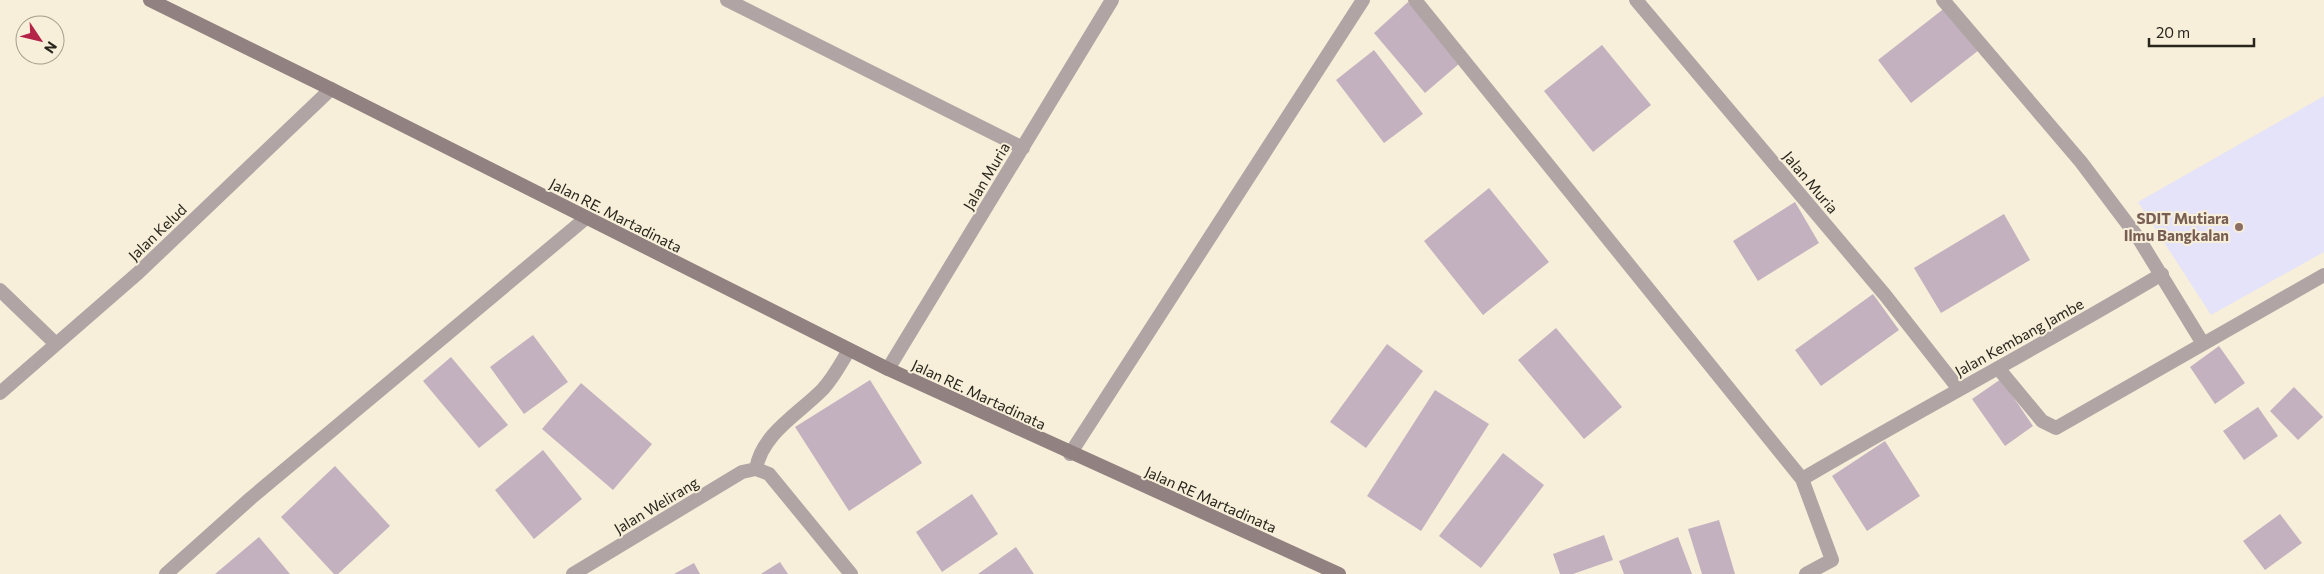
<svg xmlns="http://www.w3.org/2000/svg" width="2324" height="574" font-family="Commissioner,sans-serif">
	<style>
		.education { fill: #e5e3f9 }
		.building { fill: #c3b1c0 }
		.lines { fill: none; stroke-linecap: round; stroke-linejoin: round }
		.minor { stroke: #b0a5a4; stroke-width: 14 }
		.secondary { stroke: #918180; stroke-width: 14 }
		.education-dot { fill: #8d6e63; stroke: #f7efd9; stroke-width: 2 }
		.labels { text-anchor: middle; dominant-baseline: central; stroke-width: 4; stroke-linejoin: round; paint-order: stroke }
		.street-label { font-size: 15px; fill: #28251d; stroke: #f7efd9 }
		.education-label { font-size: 15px; font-weight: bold; fill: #785e54; stroke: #f7efd9; text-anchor: end }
	</style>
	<rect width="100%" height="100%" fill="#f7efd9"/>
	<path class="education" d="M2324,96V252L2211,315L2138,202Z"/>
	<path class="building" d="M1408,2L1460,63L1425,93L1374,33Z
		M1946,7L1979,50L1911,103L1878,60Z
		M1602,45L1651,105L1593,152L1544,91Z
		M1374,50L1423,114L1384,143L1336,80Z
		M1489,188L1549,262L1483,315L1424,241Z
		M1795,202L1819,243L1758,281L1733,241Z
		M2004,214L2030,260L1941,313L1914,268Z
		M1873,294L1899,330L1821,386L1795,350Z
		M1556,328L1622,407L1584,439L1518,360Z
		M533,335L568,382L524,414L490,367Z
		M1387,344L1423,371L1366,448L1330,422Z
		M2219,346L2245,383L2215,404L2190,367Z
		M451,357L508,425L479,448L423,381Z
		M2001,379L2033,426L2005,446L1972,399Z
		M870,380L922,463L849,511L795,427Z
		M581,383L652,444L613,490L542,429Z
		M2294,387L2323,417L2298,440L2270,411Z
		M1435,390L1489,424L1421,531L1367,496Z
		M2258,407L2278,436L2244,460L2223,431Z
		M1885,441L1920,496L1867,531L1832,476Z
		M543,450L582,499L534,539L495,490Z
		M1503,453L1544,485L1481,568L1439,536Z
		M335,466L390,526L338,574H334L281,517Z
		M972,494L998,534L942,572L916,532Z
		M2280,514L2302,543L2265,570L2243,541Z
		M1719,520L1735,574H1702L1688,529Z
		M1604,535L1613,560L1573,574H1560L1553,554Z
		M259,537L290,574H215Z
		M1678,537L1692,574H1624L1619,561Z
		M1016,547L1034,574H978Z
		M780,562L788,574H761Z
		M694,563L700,574H674Z"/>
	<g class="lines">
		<path class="minor" d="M727,0L1023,148
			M1415,0L1802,479
			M1636,0L1885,295L1958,388
			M1943,0L2081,162L2139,239L2202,342
			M0,290L56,344
			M1998,368L2042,421L2056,428L2324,275
			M888,369L1112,0
			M0,393L138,273L331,89
			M1070,454L1363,0
			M756,469C762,433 800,413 823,389C834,377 841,363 849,350
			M166,574L251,498L586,218
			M573,574L742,472L756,469L769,474L851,574
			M1806,574L1832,560L1802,479C1921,409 2043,345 2162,274"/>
		<path class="secondary" d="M150,0L331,89L888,369L1339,574"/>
	</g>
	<circle class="education-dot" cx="2239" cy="227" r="5"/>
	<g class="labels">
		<g class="street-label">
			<text transform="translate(986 176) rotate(-59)">Jalan Muria</text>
			<text transform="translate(1811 182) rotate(50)">Jalan Muria</text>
			<text transform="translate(616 215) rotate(27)">Jalan RE. Martadinata</text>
			<text transform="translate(157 232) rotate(-44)">Jalan Kelud</text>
			<text transform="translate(2019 337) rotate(-29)">Jalan Kembang Jambe</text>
			<text transform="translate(979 394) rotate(25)">Jalan RE. Martadinata</text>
			<text transform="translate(1211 499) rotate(24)">Jalan RE Martadinata</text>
			<text transform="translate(656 505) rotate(-31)">Jalan Welirang</text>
		</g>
		<g class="education-label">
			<text x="2229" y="218">SDIT Mutiara<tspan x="2229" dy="17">Ilmu Bangkalan</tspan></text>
		</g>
	</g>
	<g transform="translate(40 40) rotate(125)"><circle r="24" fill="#f7efd9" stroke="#a49e8e"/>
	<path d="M0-4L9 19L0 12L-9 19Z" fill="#b42348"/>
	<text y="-8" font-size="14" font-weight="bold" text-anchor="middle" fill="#28251d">N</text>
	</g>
	<path d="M2149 38v8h105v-8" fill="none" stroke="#28251d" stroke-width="2.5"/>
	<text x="2156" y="38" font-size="15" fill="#28251d" stroke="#f7efd9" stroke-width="4" paint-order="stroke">20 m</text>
</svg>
